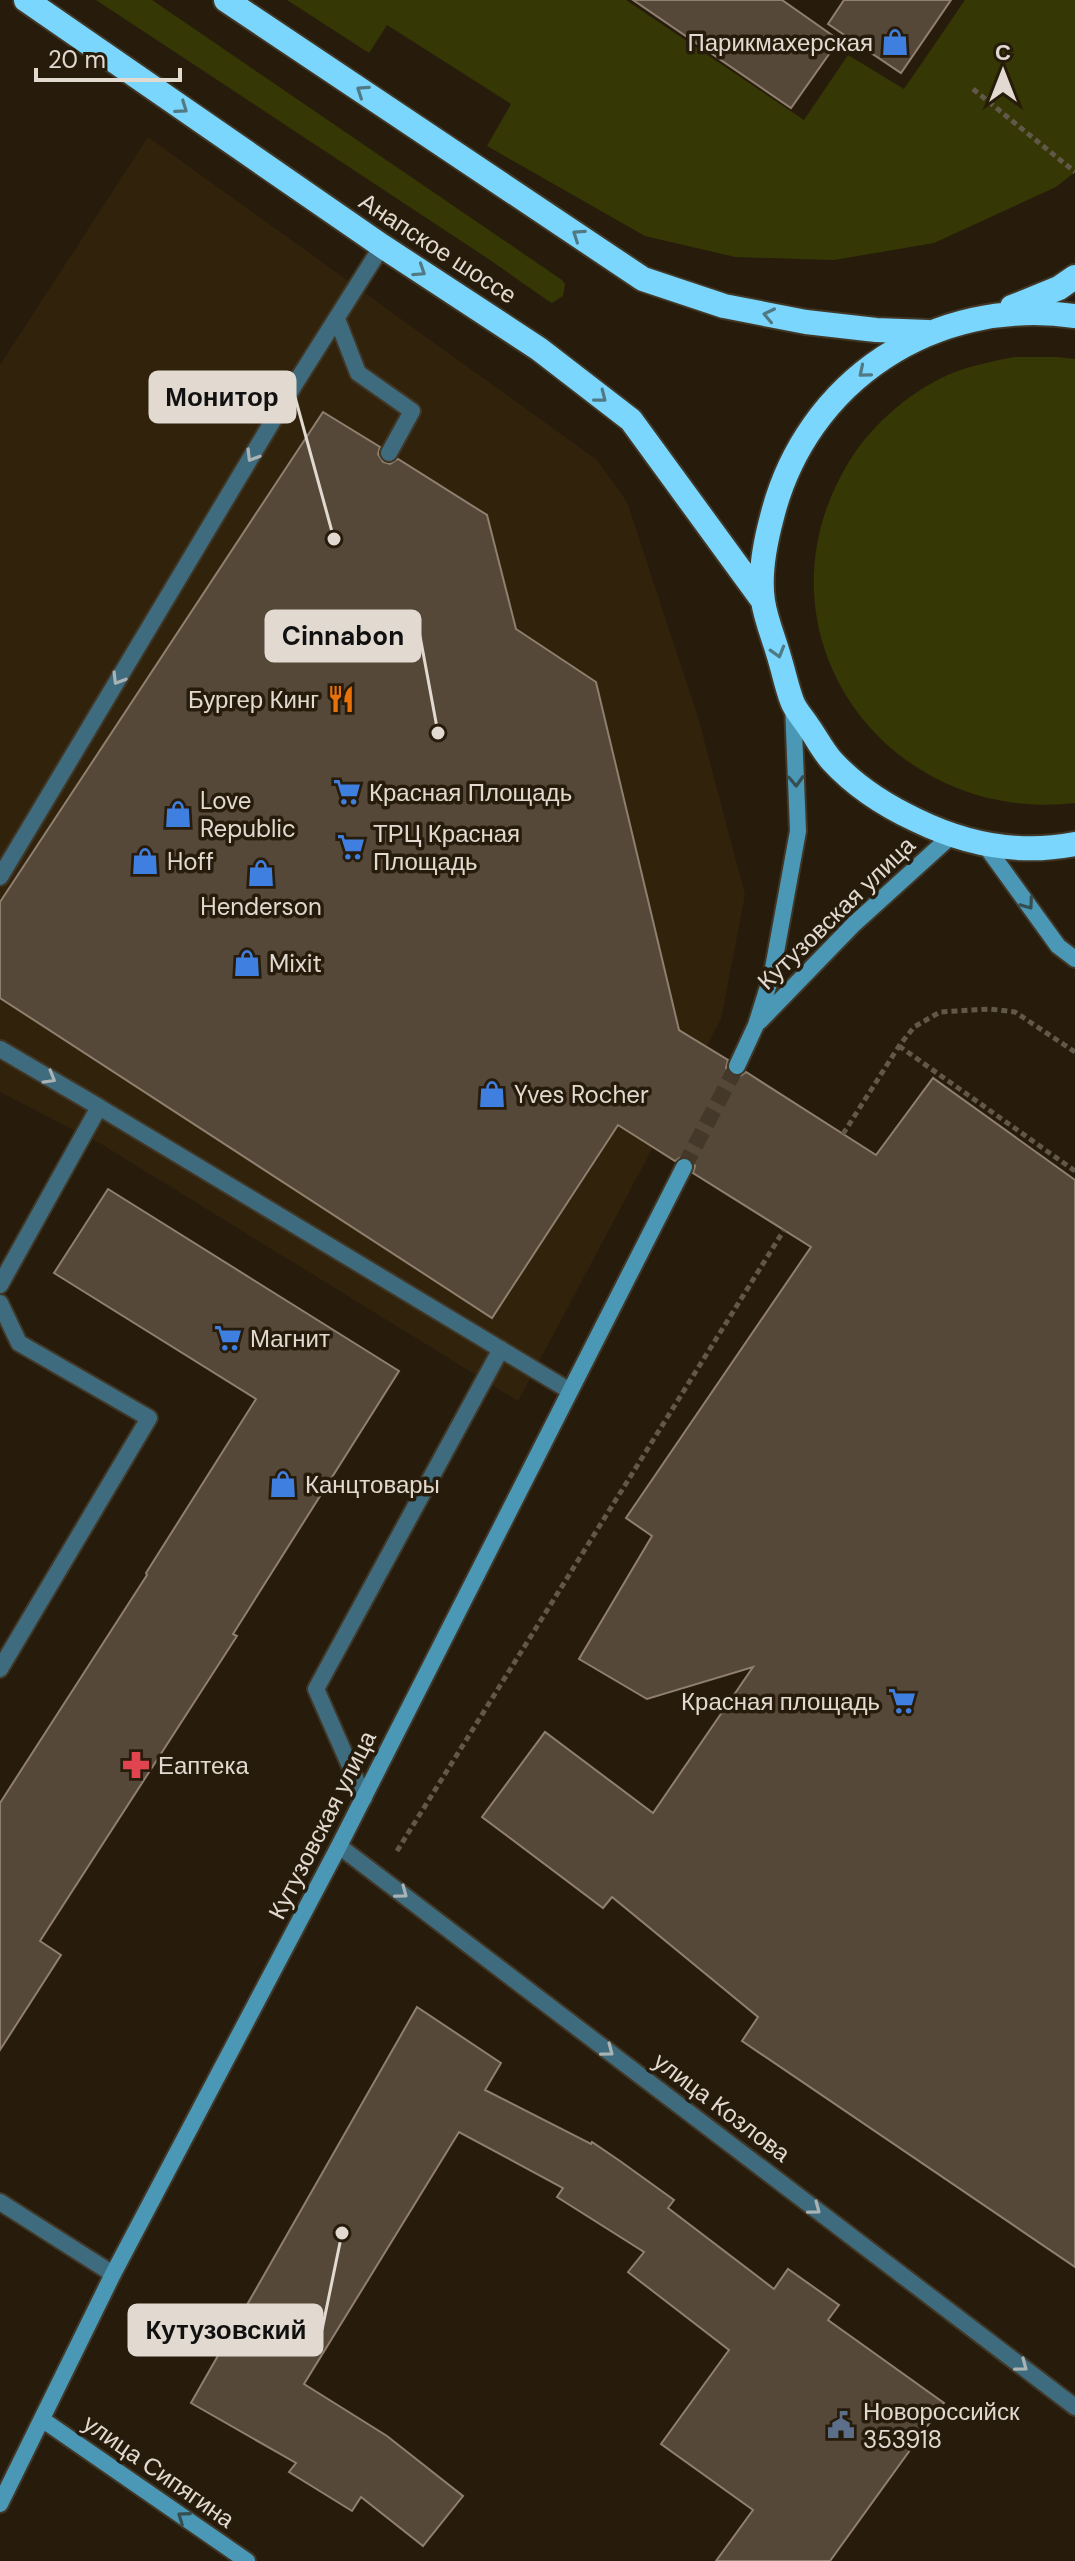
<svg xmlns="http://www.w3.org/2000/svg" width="1075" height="2561" font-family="'DM Sans',sans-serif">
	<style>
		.built { fill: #31220c }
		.green { fill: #353704 }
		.building { fill: #554838; stroke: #8f7f6e; stroke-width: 2 }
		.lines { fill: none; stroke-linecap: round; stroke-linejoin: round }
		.secondary-tunnel { stroke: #433829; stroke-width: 16; stroke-dasharray: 16 8; stroke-linecap: butt }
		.lane-casing { stroke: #413727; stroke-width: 20 }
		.street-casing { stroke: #413727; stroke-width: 20 }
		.secondary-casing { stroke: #413727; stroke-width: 20 }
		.highway-casing { stroke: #413727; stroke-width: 28 }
		.path { stroke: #62584a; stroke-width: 5; stroke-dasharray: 6 4; stroke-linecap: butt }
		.lane { stroke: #3e6b7e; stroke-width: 16 }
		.street { stroke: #3e6b7e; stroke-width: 16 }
		.secondary { stroke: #4b98b6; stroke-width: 16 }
		.highway { stroke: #7ad6fc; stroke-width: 24 }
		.oneway { stroke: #507984 }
		.oneway2 { stroke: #a9b3b3 }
		.oneway3 { stroke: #354e50 }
		.labels { text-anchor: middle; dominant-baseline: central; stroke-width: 7; stroke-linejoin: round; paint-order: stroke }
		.poi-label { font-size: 24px; fill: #e2dad0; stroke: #271c0c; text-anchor: start }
		.street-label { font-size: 24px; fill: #e2dad0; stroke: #271c0c }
		.leader { fill: none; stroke: #e2dad0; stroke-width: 3 }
		.callout-dot { fill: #e2dad0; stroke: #271c0c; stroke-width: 3 }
		.callout { fill: #e2dad0; stroke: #e2dad0; stroke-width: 3 }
		.callout-label { font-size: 26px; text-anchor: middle; font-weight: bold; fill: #111 }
	</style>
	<rect width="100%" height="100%" fill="#271c0c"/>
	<path class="built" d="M148,137L597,460L627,502L698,717L745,895L721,1019L518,1401L103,1145L0,1092V365Z"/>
	<path class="green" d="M96,0H152L562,280L565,284L563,296L552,303L547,300L490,260Z
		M287,0H626L804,120L848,55L904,89L965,0H1075V172L1056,187L934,243L834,260L735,257L645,236L487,146L511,104L387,25L369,53Z
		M1014,357H1057L1075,359V803C883,825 745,629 850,460C874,422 913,389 955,372C974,365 994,361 1014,357Z"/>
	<path class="building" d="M633,0H782L839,40L791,108Z
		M844,0H951L901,73L828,24Z
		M323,412L380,447L378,454L383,462L390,464L398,459L487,515L516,629L596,682L679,1030L728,1060L726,1068L732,1076L739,1077L746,1072L876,1155L933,1078L1075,1180V2267L742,2041L758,2017L612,1897L603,1908L482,1817L545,1732L653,1813L753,1667L647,1699L579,1659L652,1536L626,1518L811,1247L693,1173L695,1166L690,1158L683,1156L675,1161L618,1125L492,1318L0,998V902Z
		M108,1189L399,1371L233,1634L237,1636L40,1941L61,1955L0,2050V1803L147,1575L146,1573L256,1399L54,1273Z
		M417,2007L501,2063L485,2090L591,2144L592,2142L620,2161L674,2200L668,2208L774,2289L788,2269L839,2305L828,2320L944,2403L830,2561H716L753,2510L661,2444L729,2350L628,2272L644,2252L557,2197L563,2188L459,2132L304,2384L387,2436L463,2496L423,2546L361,2497L352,2511L289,2472L296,2463L191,2403Z"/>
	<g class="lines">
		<path class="secondary-tunnel" d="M684,1167L737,1066"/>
		<g class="lane-casing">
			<path id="lane" d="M337,319L358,373L412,411L389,453
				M0,877L293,387L382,246
				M0,1049L99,1107
				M0,1285L99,1107L570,1391
				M0,1303L19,1343L149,1418L0,1669
				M364,1798L316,1689L501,1349
				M0,2202L113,2274"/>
		</g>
		<g class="street-casing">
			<path id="street" d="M339,1846L1075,2407"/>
		</g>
		<g class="secondary-casing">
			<path id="secondary" d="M985,845L1058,946L1075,959
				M760,1021L854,924L950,837
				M737,1066L756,1025L772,974L798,831L793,705
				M43,2420L247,2561
				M0,2504L113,2274L339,1846L684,1167"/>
		</g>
		<g class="highway-casing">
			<path id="highway" d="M26,0L382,246L539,349L631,420L763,601
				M226,0L643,279L724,306L806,322L876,330L928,332
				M1012,307L1059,288L1075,277
				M1075,316C935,296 806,380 772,517C765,543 759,575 763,601C766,621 775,641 780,660C784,673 787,688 792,701C795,710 803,718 808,726C816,737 823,751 832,761C855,786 886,806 916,820C967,845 1019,855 1075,844"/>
		</g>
		<path class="path" d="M973,89L1075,172
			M899,1046L1075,1171
			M843,1134L899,1046L914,1027L940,1012L990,1009L1015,1012L1075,1052
			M397,1851L784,1230"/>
		<use href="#lane" class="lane"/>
		<use href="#street" class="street"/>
		<use href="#secondary" class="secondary"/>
		<use href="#highway" class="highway"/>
	</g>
	<defs><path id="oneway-chevron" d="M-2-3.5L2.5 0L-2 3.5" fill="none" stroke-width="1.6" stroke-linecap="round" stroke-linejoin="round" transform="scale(2)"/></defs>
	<g class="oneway">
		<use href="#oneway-chevron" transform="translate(362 91) rotate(-146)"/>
		<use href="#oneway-chevron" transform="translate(182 108) rotate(35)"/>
		<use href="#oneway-chevron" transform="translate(578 235) rotate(-146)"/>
		<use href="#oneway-chevron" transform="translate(420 271) rotate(33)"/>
		<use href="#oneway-chevron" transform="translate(769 315) rotate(-168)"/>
		<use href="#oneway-chevron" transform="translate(864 372) rotate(140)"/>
		<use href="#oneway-chevron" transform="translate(601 397) rotate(38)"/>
		<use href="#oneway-chevron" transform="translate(778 652) rotate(74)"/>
	</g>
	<g class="oneway2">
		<use href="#oneway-chevron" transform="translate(252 456) rotate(121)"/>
		<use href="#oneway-chevron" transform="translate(118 679) rotate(121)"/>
		<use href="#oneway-chevron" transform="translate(50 1078) rotate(30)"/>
		<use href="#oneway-chevron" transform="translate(402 1893) rotate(37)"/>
		<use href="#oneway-chevron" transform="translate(608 2051) rotate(37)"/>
		<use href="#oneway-chevron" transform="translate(815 2209) rotate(37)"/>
		<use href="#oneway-chevron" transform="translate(1022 2366) rotate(37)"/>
	</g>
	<g class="oneway3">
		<use href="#oneway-chevron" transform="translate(796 781) rotate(88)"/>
		<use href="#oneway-chevron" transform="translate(1028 904) rotate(54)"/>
		<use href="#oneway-chevron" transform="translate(183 2517) rotate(-145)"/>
	</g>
	<defs>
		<g id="shop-bare" transform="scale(2.16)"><path d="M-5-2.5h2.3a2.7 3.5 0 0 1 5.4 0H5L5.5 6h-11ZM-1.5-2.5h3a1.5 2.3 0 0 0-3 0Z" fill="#3f7fe0" stroke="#271c0c" stroke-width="2.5" paint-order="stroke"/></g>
		<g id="restaurant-bare" transform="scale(2.16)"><path d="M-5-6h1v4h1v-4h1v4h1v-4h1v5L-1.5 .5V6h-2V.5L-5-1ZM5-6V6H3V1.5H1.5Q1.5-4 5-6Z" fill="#e8710a" stroke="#271c0c" stroke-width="2.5" paint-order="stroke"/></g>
		<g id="supermarket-bare" transform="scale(2.16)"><path d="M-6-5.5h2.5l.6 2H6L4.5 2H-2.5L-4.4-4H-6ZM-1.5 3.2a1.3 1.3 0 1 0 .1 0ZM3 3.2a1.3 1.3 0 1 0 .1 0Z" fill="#3f7fe0" stroke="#271c0c" stroke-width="2.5" paint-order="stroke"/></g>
		<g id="pharmacy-bare" transform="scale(2.16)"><path d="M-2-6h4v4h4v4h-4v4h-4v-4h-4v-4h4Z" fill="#e0444e" stroke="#271c0c" stroke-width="2.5" paint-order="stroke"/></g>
		<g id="civic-bare" transform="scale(2.16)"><path d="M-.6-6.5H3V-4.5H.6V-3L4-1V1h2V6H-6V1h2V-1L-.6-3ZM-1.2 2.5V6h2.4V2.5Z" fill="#5c6f8a" stroke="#271c0c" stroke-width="2.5" paint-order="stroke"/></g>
	</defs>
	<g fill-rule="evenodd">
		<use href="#shop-bare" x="895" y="42"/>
		<use href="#restaurant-bare" x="341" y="699"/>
		<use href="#supermarket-bare" x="347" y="792"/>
		<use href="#shop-bare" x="178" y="814"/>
		<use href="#supermarket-bare" x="351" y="847"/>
		<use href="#shop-bare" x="145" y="861"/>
		<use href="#shop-bare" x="261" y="873"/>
		<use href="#shop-bare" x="247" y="963"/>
		<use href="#shop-bare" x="492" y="1094"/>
		<use href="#supermarket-bare" x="228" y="1338"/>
		<use href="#shop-bare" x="283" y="1484"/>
		<use href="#supermarket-bare" x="902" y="1701"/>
		<use href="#pharmacy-bare" x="136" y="1765"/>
		<use href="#civic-bare" x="841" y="2425"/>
	</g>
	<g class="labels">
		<g class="poi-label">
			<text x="873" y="42" text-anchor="end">Парикмахерская</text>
			<text x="319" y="699" text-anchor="end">Бургер Кинг</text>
			<text x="369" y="792">Красная Площадь</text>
			<text x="200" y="800">Love<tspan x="200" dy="28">Republic</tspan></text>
			<text x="373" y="833">ТРЦ Красная<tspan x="373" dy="28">Площадь</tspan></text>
			<text x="167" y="861">Hoff</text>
			<text x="261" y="906" text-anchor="middle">Henderson</text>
			<text x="269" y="963">Mixit</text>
			<text x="514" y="1094">Yves Rocher</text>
			<text x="250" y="1338">Магнит</text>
			<text x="305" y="1484">Канцтовары</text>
			<text x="880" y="1701" text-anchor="end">Красная площадь</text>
			<text x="158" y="1765">Еаптека</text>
			<text x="863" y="2411">Новороссийск<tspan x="863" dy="28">353918</tspan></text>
		</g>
		<g class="street-label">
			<text transform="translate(438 248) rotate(33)">Анапское шоссе</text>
			<text transform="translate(836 913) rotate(-44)">Кутузовская улица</text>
			<text transform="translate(322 1825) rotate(-63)">Кутузовская улица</text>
			<text transform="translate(722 2107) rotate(37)">улица Козлова</text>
			<text transform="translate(159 2471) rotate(35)">улица Сипягина</text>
		</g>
	</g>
	<path class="leader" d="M334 539L295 397M438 733L420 636M342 2233L322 2330"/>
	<g class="callout-dot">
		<circle cx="334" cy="539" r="8"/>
		<circle cx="438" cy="733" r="8"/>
		<circle cx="342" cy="2233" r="8"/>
	</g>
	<g class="callout">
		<rect x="150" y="372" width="145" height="50" rx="8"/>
		<rect x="266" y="611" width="154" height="50" rx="8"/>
		<rect x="129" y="2305" width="193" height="50" rx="8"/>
	</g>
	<g class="callout-label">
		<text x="222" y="406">Монитор</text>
		<text x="343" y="645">Cinnabon</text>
		<text x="226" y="2339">Кутузовский</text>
	</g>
	<g transform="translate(1003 72)" stroke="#271c0c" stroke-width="6" paint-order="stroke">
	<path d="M0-6L14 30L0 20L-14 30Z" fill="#e2dad0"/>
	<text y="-12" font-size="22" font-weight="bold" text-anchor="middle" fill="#e2dad0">С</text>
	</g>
	<path d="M36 68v12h144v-12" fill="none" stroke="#e2dad0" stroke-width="4"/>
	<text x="48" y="68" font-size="24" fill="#e2dad0" stroke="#271c0c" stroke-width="6" paint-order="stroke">20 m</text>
</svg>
